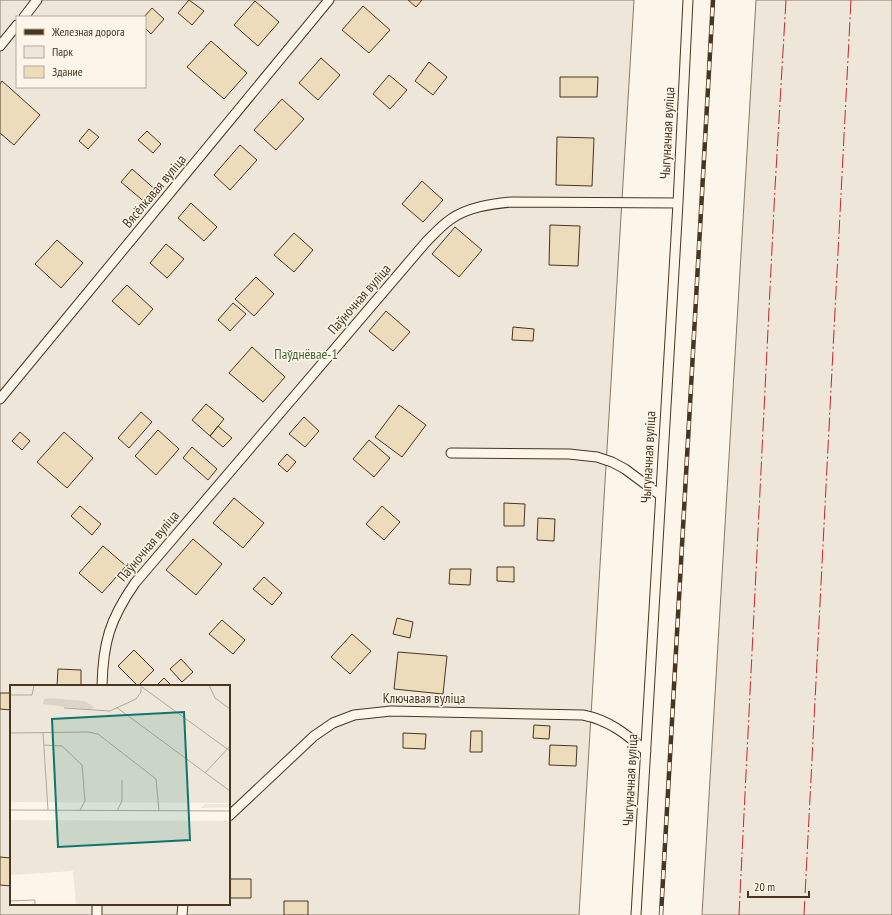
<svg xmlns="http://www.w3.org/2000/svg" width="892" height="915" font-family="'PT Sans Narrow',sans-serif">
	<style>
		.green { fill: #ede6d9; stroke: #887966; fill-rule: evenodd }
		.building { fill: #ecdcbc; stroke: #4a3520 }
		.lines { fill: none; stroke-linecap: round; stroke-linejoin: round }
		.service-casing { stroke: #4a3520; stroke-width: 11 }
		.service { stroke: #fbf6e9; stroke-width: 9 }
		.rail-casing { stroke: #4a3520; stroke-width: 4.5 }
		.rail { stroke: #fbf6e9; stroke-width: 3; stroke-dasharray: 9; stroke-linecap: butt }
		.power { stroke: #c62828; stroke-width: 1; stroke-dasharray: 14 3 2 3; stroke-linecap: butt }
		.labels { text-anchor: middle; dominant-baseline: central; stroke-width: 3; stroke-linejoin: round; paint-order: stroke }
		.street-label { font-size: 14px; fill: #4a3520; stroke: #fbf6e9 }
		.park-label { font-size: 14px; fill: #436837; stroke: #fbf6e9 }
		.inset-road { fill: none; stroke: #b4a999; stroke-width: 1 }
		.view { fill: #0f766e; fill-opacity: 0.15; stroke: #0f766e; stroke-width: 2 }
		.inset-edge { fill: none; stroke: #4a3520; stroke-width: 2 }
	</style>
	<rect width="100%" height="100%" fill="#fbf6e9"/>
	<path class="green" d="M0,0H634L579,915H0ZM17,17H145V87H17ZM11,686H229V904H11Z
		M756,0H892V915H702Z"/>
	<path class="building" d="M189,0L204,11L192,25L178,13Z
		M408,0H422L416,7Z
		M255,1L279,22L258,46L234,25Z
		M363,6L390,30L369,53L342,30Z
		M152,8L164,19L151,34L145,28L144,17Z
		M211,41L247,73L224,99L187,67Z
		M321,58L340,75L318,100L299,83Z
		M429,62L447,77L433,95L415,81Z
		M389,75L407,90L390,109L373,94Z
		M560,77H598L597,97H560Z
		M2,81L40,115L14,145L0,133V84Z
		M282,99L304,119L276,150L254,130Z
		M89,129L99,137L88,149L79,141Z
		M147,131L161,144L153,153L138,140Z
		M557,137L594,138L592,186L556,185Z
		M240,145L257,160L230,190L214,175Z
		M132,169L158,192L147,204L121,182Z
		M422,181L443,200L423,222L402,204Z
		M191,203L217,227L204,241L178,218Z
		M550,225L580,226L578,266L549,265Z
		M455,227L482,250L459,277L432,254Z
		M294,233L313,250L294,272L274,255Z
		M57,240L83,263L61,288L35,264Z
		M166,244L184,259L167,278L150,263Z
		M256,277L274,294L254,316L235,299Z
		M127,285L153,309L139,325L112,301Z
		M233,303L246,314L230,331L218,320Z
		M386,311L410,332L393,351L369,331Z
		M513,327L534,329L533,341L512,340Z
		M252,347L285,377L263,402L229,373Z
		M206,404L224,419L210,436L192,420Z
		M399,405L426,425L402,457L375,437Z
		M141,412L152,422L129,448L118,438Z
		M304,417L319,431L305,447L289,434Z
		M218,426L232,438L223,447L210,436Z
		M158,430L179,449L156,475L135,456Z
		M20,432L30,441L22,450L12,441Z
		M64,432L93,458L67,488L37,462Z
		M369,440L390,458L374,477L353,459Z
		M192,447L217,469L208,480L183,458Z
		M287,454L296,462L287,472L278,464Z
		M234,498L264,523L243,548L213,523Z
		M504,503L525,504L524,526H504Z
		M80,506L101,524L92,535L71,516Z
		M382,506L400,522L384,540L366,524Z
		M538,518L555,519L554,541L537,540Z
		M193,539L222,564L196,595L166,570Z
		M103,546L126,566L102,593L79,573Z
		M497,567H514V582L497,581Z
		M450,569H471L470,585L449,584Z
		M264,577L282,593L272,605L253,589Z
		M397,618L413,622L410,638L393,634Z
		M222,620L245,640L233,654L209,634Z
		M352,634L371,651L350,674L331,657Z
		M134,650L154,670L138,686L118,666Z
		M398,652L447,656L443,694L394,689Z
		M181,659L193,672L182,682L170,669Z
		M58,669L81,670V686H57Z
		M164,678L172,686H156Z
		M0,693H11V710L0,709Z
		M534,725L550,726L549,739L533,738Z
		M471,731H482V752H470Z
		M403,733L426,734L425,749L403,748Z
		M550,745L577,746L576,766L549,765Z
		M0,857L11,858V886L0,885Z
		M229,879H251V898H229Z
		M284,901H308V915H284Z"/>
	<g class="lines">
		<g class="service-casing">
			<path id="service" d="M24,17L37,0
				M0,46L17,25
				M0,399L329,0
				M451,453L569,454L597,457L612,462L625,469L660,495
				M102,686C103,642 110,619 135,583L426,242C434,234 442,225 451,219C468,207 491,204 511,202L678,203
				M229,816L314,736L333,723L354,715L391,711L583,715C609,720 626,734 646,751
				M97,915V904
				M182,915L183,904
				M636,915L678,203L688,0"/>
		</g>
		<use href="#service" class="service"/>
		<g class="rail-casing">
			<path id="rail" d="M661,915L713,0"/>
		</g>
		<use href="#rail" class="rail"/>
		<path class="power" d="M739,915L775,188L786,0
			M804,915L851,0"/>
	</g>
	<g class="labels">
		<g class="street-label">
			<text transform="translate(667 133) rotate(-87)">Чыгуначная вуліца</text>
			<text transform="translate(154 191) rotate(-50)">Вясёлкавая вуліца</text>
			<text transform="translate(359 299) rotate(-49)">Паўночная вуліца</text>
			<text transform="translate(648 457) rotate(-87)">Чыгуначная вуліца</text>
			<text transform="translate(148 546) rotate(-50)">Паўночная вуліца</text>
			<text x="424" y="698">Ключавая вуліца</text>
			<text transform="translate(630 780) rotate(-87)">Чыгуначная вуліца</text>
		</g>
		<g class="park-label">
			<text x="306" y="354">Паўднёвае-1</text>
		</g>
	</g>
	<g transform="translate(10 685)">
		<rect width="220" height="220" fill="#fbf6e9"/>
		<path d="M0,0H220V118L0,117ZM195,119H220V122L191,123ZM0,135L220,136V220H66L63,186L0,190Z" fill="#ede6d9"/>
		<path d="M40,13L74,16L84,22L80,25L33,19L34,14Z" fill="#dcd4c6"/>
		<path class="inset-road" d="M199,0L205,13L220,24M132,2L220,66M0,10H22L24,0M106,22L220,106M54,23L100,26L126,14L131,7V1M0,48L78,47L88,49L146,94L149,126M33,48L38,125M34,60L52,61L72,80L75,116L70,125M195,88L220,61M0,125L220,126M107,126L112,116V95M0,216L25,215V220"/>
		<path class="view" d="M174,27L180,155L48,162L42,34Z"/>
		<rect width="220" height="220" class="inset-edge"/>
	</g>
	<rect x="16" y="16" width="130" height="72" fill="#fbf6e9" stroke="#b4a999"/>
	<rect x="24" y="29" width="20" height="6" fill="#4a3520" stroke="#b4a999"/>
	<text x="52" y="36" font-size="12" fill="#4a3520">Железная дорога</text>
	<rect x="24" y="46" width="20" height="12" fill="#ede6d9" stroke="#b4a999"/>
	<text x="52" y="56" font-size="12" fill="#4a3520">Парк</text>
	<rect x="24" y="66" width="20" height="12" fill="#ecdcbc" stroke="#b4a999"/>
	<text x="52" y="76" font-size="12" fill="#4a3520">Здание</text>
	<path d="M748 891v6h61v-6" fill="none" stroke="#4a3520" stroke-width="2"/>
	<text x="754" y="891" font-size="12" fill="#4a3520" stroke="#fbf6e9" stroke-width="3" paint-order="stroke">20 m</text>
</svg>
